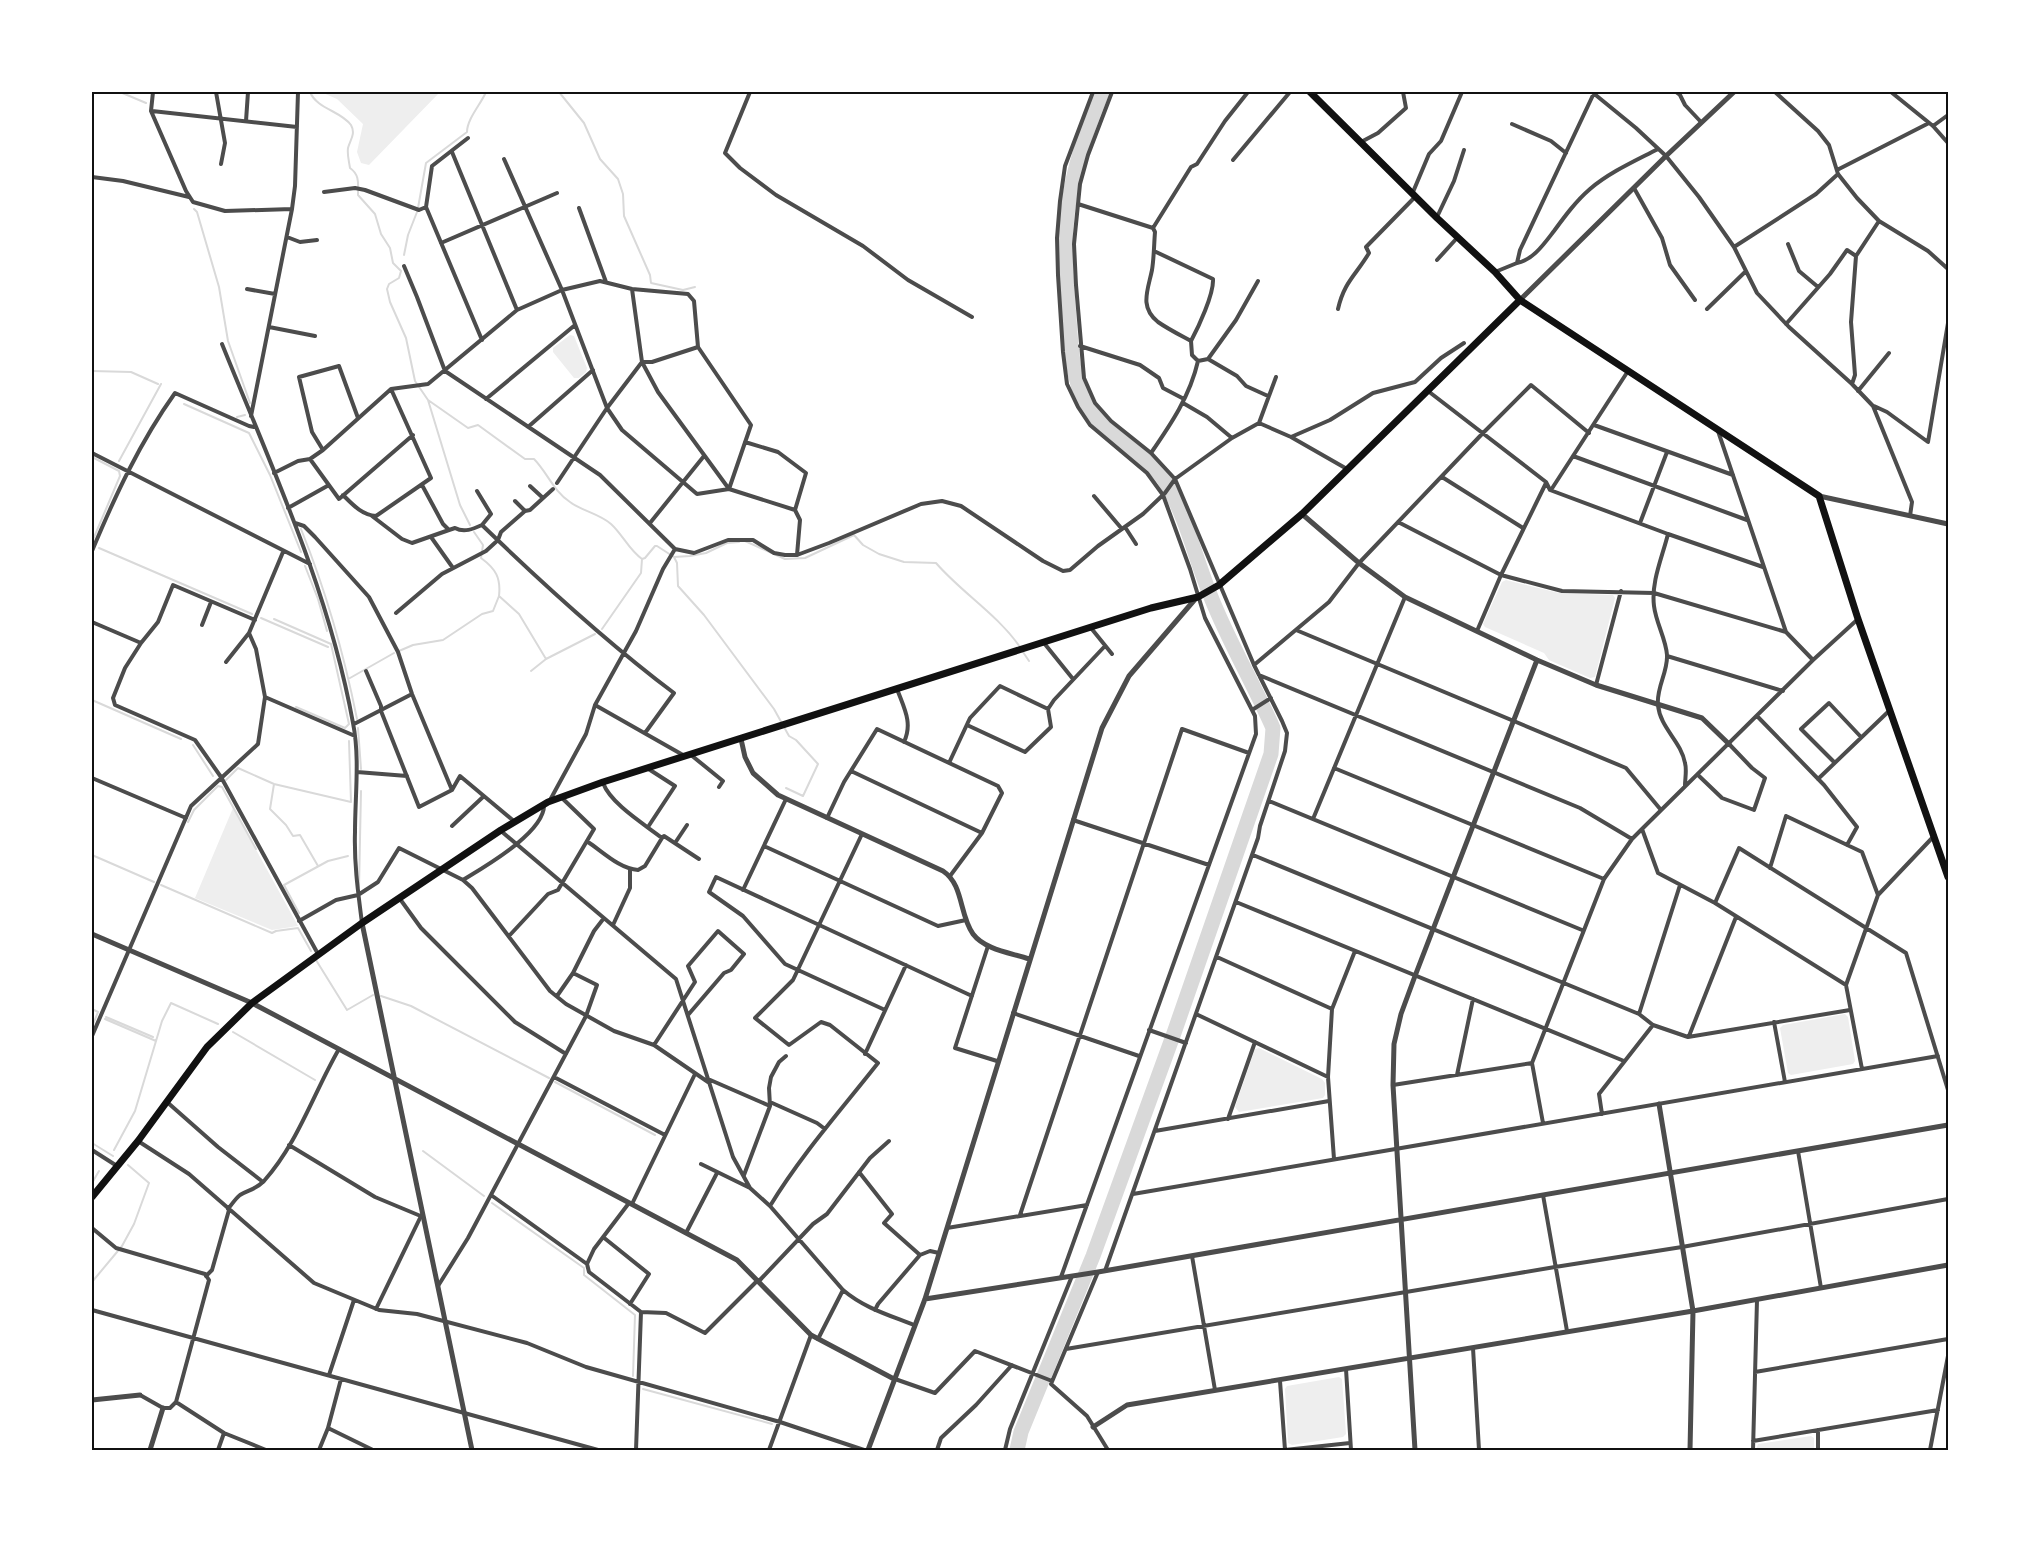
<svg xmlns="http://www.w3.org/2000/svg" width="2040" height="1542" font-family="Figtree,sans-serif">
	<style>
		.green { fill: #eee }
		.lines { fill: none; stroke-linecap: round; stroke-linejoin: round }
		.stream { stroke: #d9d9d9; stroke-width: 2 }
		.river { stroke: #d9d9d9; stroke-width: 15 }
		.minor { stroke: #4c4c4c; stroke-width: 4 }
		.tertiary { stroke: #4c4c4c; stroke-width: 5 }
		.primary { stroke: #111; stroke-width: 7 }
		.neatline { fill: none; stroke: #111; stroke-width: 2 }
	</style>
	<rect width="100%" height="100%" fill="#fff"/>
	<path class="green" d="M321,92H440L369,165L361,163L357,152L363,124L337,99Z
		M570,335L574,336L587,368L586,372L579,378H574L553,352V348Z
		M1506,580L1559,593L1613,595L1615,598L1595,677L1590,678L1549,660L1544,653L1485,627L1483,624L1502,582Z
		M233,808L298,926L272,930L195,898Z
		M1845,1014L1848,1017L1855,1061L1853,1064L1791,1075L1788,1073L1780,1028L1783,1025Z
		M1259,1048L1322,1079L1325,1083V1095L1323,1098L1239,1112L1235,1107L1255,1049Z
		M1339,1377L1342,1379L1346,1434L1343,1437L1292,1445L1288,1443L1285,1389L1287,1386Z
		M1811,1436L1814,1438V1450H1756L1758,1444Z"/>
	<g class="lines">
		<path class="stream" d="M120,92L146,103
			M310,92C317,109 341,111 351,125C356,134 350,140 348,148C347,155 349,161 350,168C360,175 358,184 358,195L375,214L381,234L390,248L393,263L401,271L399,278L389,284L387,289L390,302L406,338L415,381L428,400L468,428L478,425L525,459H534C547,472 554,492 570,502C582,511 600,514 611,524C623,535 629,550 642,559L645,558L655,546H657L674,557L690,556L706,553L727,543L739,542
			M559,92L584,123L600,159L618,179L623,194L624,216L650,275L651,283L683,290L695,287
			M418,208L426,163L467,132C467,119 481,104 486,92
			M194,209L197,212L219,287L228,341L250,403
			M404,255L408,235L417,212
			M92,371L131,372L158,384
			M428,400L460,505L470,525
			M184,404L249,433L270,475L301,552
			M237,417L245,415
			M92,457L119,471L120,476L92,542
			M119,461L161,384
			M301,529C326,591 344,654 357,719
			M474,532L483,545L481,558C496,569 501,578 499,596L519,614L546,659
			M745,541L785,559L805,558L854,535L863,545L879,554L904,562L936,563C962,593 997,614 1020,647
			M99,548L252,614
			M674,557L677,563L678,586L704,615L774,709L789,736L796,740L818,764L803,796L786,788
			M305,566L318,599L327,631
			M261,618L328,647
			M274,619L331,644L349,724L345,728L296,707
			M602,629L641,573L642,559
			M399,651L413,645L443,640L482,614L493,611L499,596
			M1023,652L1029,661
			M531,671L546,659L595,634
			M350,678L394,653
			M92,700L181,739
			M358,728L361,769
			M193,745L213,776
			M226,780L238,768L274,784L351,802L349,741
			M274,784L270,809L286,825L293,836L300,835L318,866
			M188,822L194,810L218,786L222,787L256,849
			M92,855L154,882
			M161,885L272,933L276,931L298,928L311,951
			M359,887L361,791
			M299,913L284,885L328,861L348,856
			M316,960L347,1010L373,995
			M381,996L411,1006L549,1078
			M92,1009L98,1012L92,1027
			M106,1017L153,1037
			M105,1019L156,1041
			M233,1032L315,1080
			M555,1082L655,1135
			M92,1143L113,1156
			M114,1150L135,1111L162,1021L171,1003L218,1024
			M423,1151L484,1196
			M92,1183L99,1171
			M492,1203L584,1268V1275L635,1315L633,1376
			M92,1282L122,1246L134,1224L149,1183L128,1165
			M643,1389L772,1424"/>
		<path class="river" d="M1017,1450L1021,1432L1093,1256L1174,1033L1271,754L1273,728C1255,687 1233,649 1216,609C1198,569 1189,524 1168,486C1148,451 1104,438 1085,402C1072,377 1071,346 1069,318C1067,288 1064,257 1066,227C1069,180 1084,135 1102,92"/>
		<path class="minor" d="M153,92L151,111L186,191L193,202L225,211L292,209
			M216,92L225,143L221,164
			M750,92L725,153L740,168L776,195L863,246L908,280L972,317
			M1592,92L1636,128L1666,156L1699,197L1734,247L1757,293L1789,327L1852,384L1873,406L1912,502L1910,516
			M1676,92L1680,95L1685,105L1701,122
			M1775,92L1818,131L1829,145L1838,174L1857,198L1879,221L1928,251L1948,269
			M1891,92L1933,126L1948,143
			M152,111L297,127
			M246,121L248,92
			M1512,124L1551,141L1566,153
			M1933,126L1948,115
			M468,138L432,166L426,207L482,340
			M1361,142L1378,133L1406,108L1403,92
			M452,152L517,310
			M504,159L562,290L607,408L622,430L697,494L729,489L658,392L642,362L632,289
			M1233,160L1290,92
			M1837,170L1929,123
			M92,177L123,181L189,197
			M1634,188L1662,238L1670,265L1695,300
			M324,192L355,188L365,190L419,210L426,207
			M1413,192L1429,154L1441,141L1462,92
			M1078,204L1153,228L1155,232C1154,244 1154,258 1152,270C1148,290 1139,307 1158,322C1168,329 1180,335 1191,341L1192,355L1198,361L1208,359L1236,320L1258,281
			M579,208L606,282
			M1437,217L1454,181L1464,150
			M1153,228L1191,167L1197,164L1225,121L1248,92
			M287,237L300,242L317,240
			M441,243L557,193
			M1788,244L1799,271L1818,287
			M1734,247L1816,194L1838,174
			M1154,251L1213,279C1214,294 1198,328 1191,341
			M1437,260L1457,238
			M1517,263C1533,260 1544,244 1554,231C1565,216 1576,201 1590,189C1610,172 1635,161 1658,149
			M404,266L417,297L445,371L600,475L675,549L694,553L728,540H753L774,553L785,555H797L829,543L921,504L942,501L961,506L1043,561L1063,571L1070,570L1098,546L1143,514L1165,493L1175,479L1232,438L1259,423L1276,377
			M1495,272L1517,263L1520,250L1594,93
			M247,289L275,294
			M1338,309C1344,282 1356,275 1369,253L1366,247L1415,197
			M1707,309L1745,272
			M1786,324L1830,274L1847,250L1856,256
			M269,327L315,336
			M222,344C272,468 329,590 353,723C360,758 355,796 355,832C354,863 358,892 362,923
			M1080,346L1140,365L1159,378L1163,388L1184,399
			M1208,359L1237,376L1246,386L1268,396
			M1852,384L1855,375L1851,322L1856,256L1879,221
			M1428,391L1546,482L1550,490L1668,534L1763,567
			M1858,391L1889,353
			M486,399L575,325
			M1183,403L1207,417L1232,438
			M1874,406L1887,412L1928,442L1948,323
			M251,416L292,209L295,186L298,92
			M1259,423L1291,437L1347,469
			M1594,425L1733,475
			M528,427L593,370
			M1718,431L1786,632L1813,660
			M1291,437L1330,420L1373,393L1415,382L1441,358L1464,343
			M745,442L778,452L806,473L795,510L800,520L797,555
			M323,450L312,432L299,377L339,366L358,418
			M92,453L310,564
			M1151,453C1171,424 1190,396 1198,361
			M1573,456L1747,520
			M310,459L339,499L413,435
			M274,473L298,461L310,459L323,450L391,389L428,384L517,310L562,290L600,281L632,289L688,294L694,301L698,347L751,425L729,489L795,510
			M1442,477L1523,528
			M557,483L607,408L642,362H652L698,347
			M422,485L443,524L449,530L455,528C464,533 473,529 482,525C543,584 605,641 674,693L645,733
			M530,486L543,498
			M1551,490L1628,371
			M477,491L491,514L482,525
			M343,495C353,505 362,515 376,516L431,478L391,389
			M1094,496L1122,529
			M515,501L525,511
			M288,508L329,485
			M372,516L402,539L412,543L449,530
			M1398,522L1501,575L1562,591L1654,593L1786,632
			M295,523L304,526L315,537L369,597L398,652L412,694L452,790
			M650,523L704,456
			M1640,523L1667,452
			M1125,527L1136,544
			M1668,534C1662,558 1651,582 1654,606C1656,623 1666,639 1667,655C1668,672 1656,688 1658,705C1660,728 1681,741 1685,763C1687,770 1685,778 1685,786
			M431,537L453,568
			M92,551C115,496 140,442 175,393L249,426L254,427
			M396,613L442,574L486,551L498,540L501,532L525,511L530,510L553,489
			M255,620L173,585L158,622L141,643L125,668L113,698L115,705L195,740L221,777L318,954
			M92,622L141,643
			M202,625L211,602
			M1091,628L1112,654
			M1296,630L1626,768L1661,810
			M1477,631L1501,575L1546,483
			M1044,643L1073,679
			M1667,656L1783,691
			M226,662L249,633
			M1254,665L1329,602L1359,563L1482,434L1531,385L1589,433
			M366,671L381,706V711L419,807L452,790L460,776L515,822
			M1259,675L1580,808L1632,839
			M1596,685L1621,591
			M897,689C904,708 913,723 904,742
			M265,697L355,736
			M595,705L683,755
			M1252,710L1271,698
			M1757,716L1824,785L1857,827L1847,845
			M354,724L412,694
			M967,725L1025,752L1051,727L1048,709L1054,700L1105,646
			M691,755L723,781L719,787
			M1834,762L1801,729L1829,703L1861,737
			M949,763L970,718L1000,686L1048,709
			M647,768L675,786L648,827
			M1334,768L1604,879
			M851,771L982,833
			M357,772L407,776
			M1698,775L1722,798L1754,810L1765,778L1752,768L1729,744
			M92,778L186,818
			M1818,779L1890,710
			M603,783C611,804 644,824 662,838L664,836L699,859
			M1269,801L1582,930
			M549,802L586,734L595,705L636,631L663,569L675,549
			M827,818L844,782L877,729L998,786L1002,793L982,833L950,876
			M1313,819L1405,597
			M1073,820L1209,865
			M452,826L484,796
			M1642,829L1658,873L1715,903L1846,985L1862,1069
			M501,831L676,979L733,1157L750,1188L770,1206L843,1290C864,1308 889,1315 914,1325
			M588,842C603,852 620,869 638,870L645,866L662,838
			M675,843L687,825
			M764,846L938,926L966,920
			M1253,855L1639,1014L1653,1025L1688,1037L1850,1010
			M1770,868L1786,816L1862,852L1878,895L1846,985
			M463,880C484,867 546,832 544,804
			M743,890L786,799
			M1878,895L1934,836
			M400,899L421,928L515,1022L566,1054
			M1236,902L1624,1061
			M1715,903L1739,848L1906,953L1948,1090
			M299,921L336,900L358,895L378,882L399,848L463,880L472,888L550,991L566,1004L614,1031L654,1045L708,1082
			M613,925L630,888V870
			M509,936L548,894L558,890L594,829L562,798
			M988,946L955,1048L997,1061
			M1217,957L1332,1009
			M557,996L573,973L594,931L604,918
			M885,1010L785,964L743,916L709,892L716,877L972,996
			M1013,1013L1139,1056
			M1196,1014L1328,1077
			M1639,1014L1680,885
			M1774,1022L1785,1082
			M1149,1030L1186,1043
			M92,1036L191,806L258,744L265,697L256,649L249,633L283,552
			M1689,1036L1736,917
			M654,1045L695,982L688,966L718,931L744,954L731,970L724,973L688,1015
			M865,1054L906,965
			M1457,1075L1473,999
			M554,1077L665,1135
			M708,1079L770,1106
			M1393,1085L1532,1063
			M167,1102L218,1147L263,1182
			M770,1102L817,1123L825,1129
			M1602,1114L1599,1094L1653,1025
			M1228,1119L1255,1042
			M1543,1123L1532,1063L1604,879L1632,839L1642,829L1813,660L1858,619
			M1155,1131L1329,1101
			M138,1141L189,1174L314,1283L379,1310L417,1314L527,1343L586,1367L780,1422L864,1450
			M289,1145L375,1197L423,1217
			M92,1150L117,1166
			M1798,1151L1821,1288
			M1334,1159L1328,1077L1332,1009L1355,951
			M701,1164L750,1188
			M859,1172L892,1214L884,1223L920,1255
			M744,1175L770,1106L769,1088L771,1077L779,1062L786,1056
			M1133,1194L1938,1056
			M491,1195L587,1264L589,1272L641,1312L636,1450
			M1543,1195L1567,1331
			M632,1204L695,1074
			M770,1206C801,1155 841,1110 878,1063L830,1025L821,1022L789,1045L755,1018L793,980L862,834
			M228,1209C232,1204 236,1198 240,1195C248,1190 255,1190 264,1181C298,1143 314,1092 339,1049
			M1020,1215L1182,729L1249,753
			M92,1228L116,1248L205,1274L209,1280L176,1402
			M947,1228L1087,1205
			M686,1233L717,1173
			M603,1237L649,1274L630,1304
			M1192,1256L1215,1390
			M587,1264L594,1249L629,1203
			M1105,1271L1258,838L1260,826L1285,751L1287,733L1282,721L1254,665L1175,479L1151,453L1111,421L1095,403L1084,378L1076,285L1074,244L1080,184L1088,155L1112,92
			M1098,1272L1051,1384L1087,1416L1108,1450
			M206,1276L212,1270L229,1210
			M1061,1277L1256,734L1255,716L1252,710L1205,618L1190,569L1163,495L1147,473L1090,425L1078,407L1067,384L1063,352L1058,275L1057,238L1060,201L1065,166L1093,92
			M759,1281L813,1224L827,1214L870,1158L889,1141
			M438,1286L468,1238L586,1016L597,985L573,973
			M376,1309L421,1216
			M92,1310L598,1450
			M875,1310L878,1304L920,1255L930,1251L939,1253
			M641,1312L666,1313L705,1333L758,1280
			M818,1339L843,1290
			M1473,1348L1479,1450
			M1066,1349L1555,1267L1682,1247L1948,1199
			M1346,1369L1351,1450
			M1755,1372L1948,1339
			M329,1375L354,1300
			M895,1379L935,1393L975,1351L1052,1381
			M1280,1381L1285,1450
			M140,1395L163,1408H170L176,1402L224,1433L266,1450
			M328,1428L373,1450
			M1753,1441L1938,1410
			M218,1450L224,1433
			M319,1450L328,1428L341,1379
			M769,1450L811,1335
			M937,1450L941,1438L976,1405L1012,1365
			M1005,1450L1010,1429L1072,1276
			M1285,1450L1350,1443
			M1753,1450L1757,1300
			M1818,1450V1430
			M1930,1450L1948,1356"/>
		<path class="tertiary" d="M1520,300L1666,156L1734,92
			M1819,496L1948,524
			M1302,514L1359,563L1405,597L1537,660L1596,685L1702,718L1729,744
			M741,739L745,757L753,773L778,795L943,871C964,885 959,915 973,934C985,950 1012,953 1029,959
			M362,923L472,1450
			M92,934L252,1003L737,1260L811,1335L894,1379
			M1659,1104L1693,1311L1690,1450
			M925,1299L1098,1272L1948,1125
			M92,1400L140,1395
			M1093,1427L1127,1405L1693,1311L1948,1265
			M150,1450L163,1408
			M868,1450L925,1299L1102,728L1129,676L1197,597
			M1415,1450L1393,1085L1394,1044L1401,1014L1415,976L1537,660"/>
		<path class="primary" d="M1310,92L1437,218L1495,272L1520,300L1819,496L1858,619L1948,877
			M92,1197L138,1141L207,1047L252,1003L362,923L501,830L548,802L603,782L1151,608L1198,597L1219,585L1302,514L1520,300"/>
	</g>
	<rect width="2040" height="1542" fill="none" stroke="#ffffff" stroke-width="186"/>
	<rect x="93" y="93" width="1854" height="1356" class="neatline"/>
</svg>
